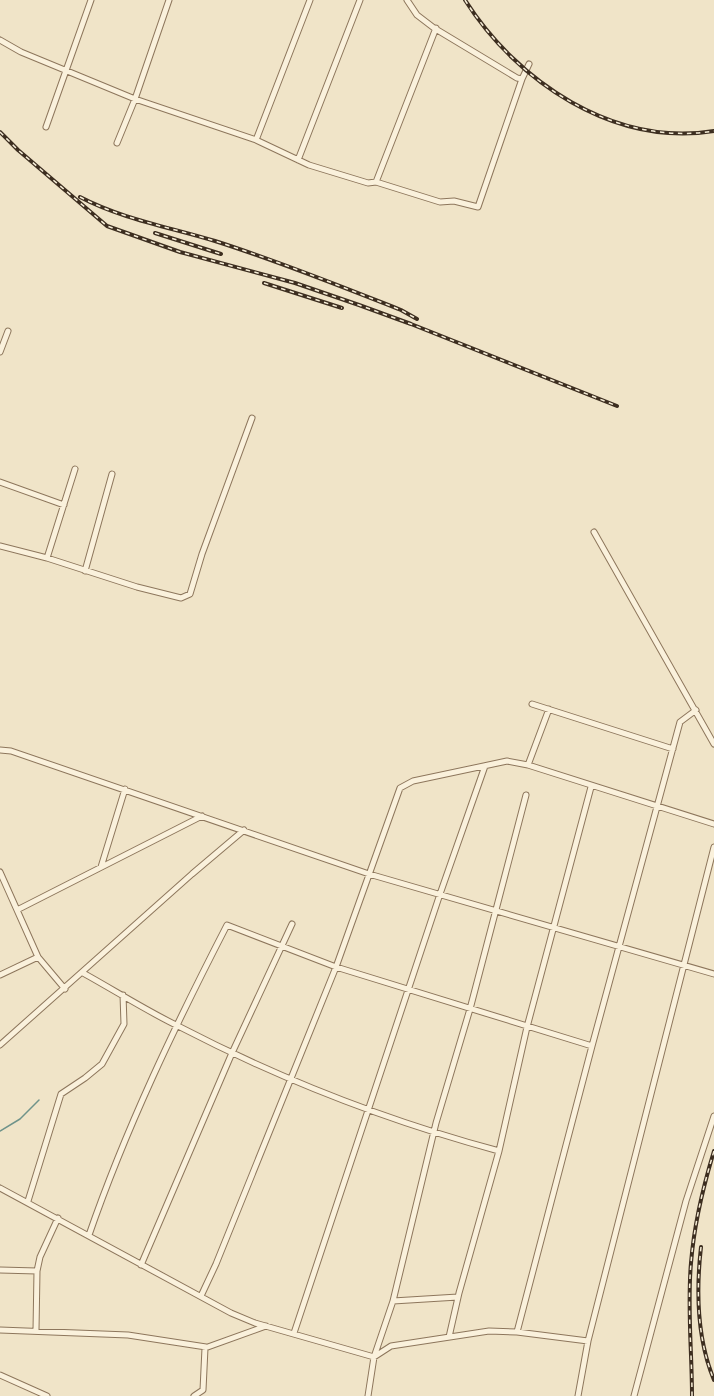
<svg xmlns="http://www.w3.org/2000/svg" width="714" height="1396" font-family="Spectral,serif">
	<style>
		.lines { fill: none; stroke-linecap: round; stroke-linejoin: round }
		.stream { stroke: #6f938a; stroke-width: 1.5 }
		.street-casing { stroke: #8d765c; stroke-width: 7 }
		.street { stroke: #faf1dc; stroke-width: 5 }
		.rail-casing { stroke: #3d2e20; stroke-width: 4 }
		.rail { stroke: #f7eed8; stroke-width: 1.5; stroke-dasharray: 4.5; stroke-linecap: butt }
	</style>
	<rect width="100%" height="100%" fill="#f0e4c8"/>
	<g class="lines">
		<path class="stream" d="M0,1131L20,1119L39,1100"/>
		<g class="street-casing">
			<path id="street" d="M407,0L417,15L434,28L517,78L522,79L529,64
				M0,40L21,52L135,99L256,140L309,165L368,183L376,182L440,202L454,201L478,207L522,79
				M46,127L91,0
				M256,140L310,0
				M117,143L135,99L169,0
				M298,160L360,0
				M376,182L436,28
				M0,352L8,331
				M0,482L64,505
				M594,532L714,744
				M0,546L47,558L137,587L181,598L190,594L202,554L252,418
				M47,558L75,469
				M85,571L112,474
				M532,704L673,749
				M0,750L11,751L369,874L714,974
				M528,765L549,709
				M101,867L125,789
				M0,872L38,957L65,989
				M17,910L202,816
				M83,973C114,990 145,1010 178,1026C280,1079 388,1121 499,1151
				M0,975L38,957
				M0,1045L192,874L244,830
				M0,1188L231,1313L255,1323L374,1357L391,1346L489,1331L517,1332L588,1341L578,1396
				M28,1201L61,1094L85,1078L102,1064L124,1024L123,995
				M89,1235C126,1128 175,1026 227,925L336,967L592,1046
				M141,1265L232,1053L292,924
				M0,1270L37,1271
				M201,1296L216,1264L336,967L400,788L413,781L507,761L528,765L714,824
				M393,1301L458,1297
				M0,1330L128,1335L206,1347
				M36,1330L37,1271L40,1257L58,1218
				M517,1332L592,1046L680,722L696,710
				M294,1333L440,894L485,766
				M449,1337L459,1293L499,1151L527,1027L591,787
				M588,1341L714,847
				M0,1375L47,1396
				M194,1396L203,1390L205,1348L266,1326
				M368,1396L374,1357L393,1301L436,1123L470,1009L526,795
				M634,1396L686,1201L714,1116"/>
		</g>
		<use href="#street" class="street"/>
		<g class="rail-casing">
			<path id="rail" d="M465,0C517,82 614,147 714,131
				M0,132L18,150L107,226L180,252L295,283L359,305L411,324L617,406
				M80,197C122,219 169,227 215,241C278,261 340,286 401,310L417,319
				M155,233L221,254
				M264,283L342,308
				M701,1247C696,1291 697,1339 714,1380
				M692,1396C692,1352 687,1307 691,1263C694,1225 703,1187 714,1151"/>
		</g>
		<use href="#rail" class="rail"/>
	</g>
</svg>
